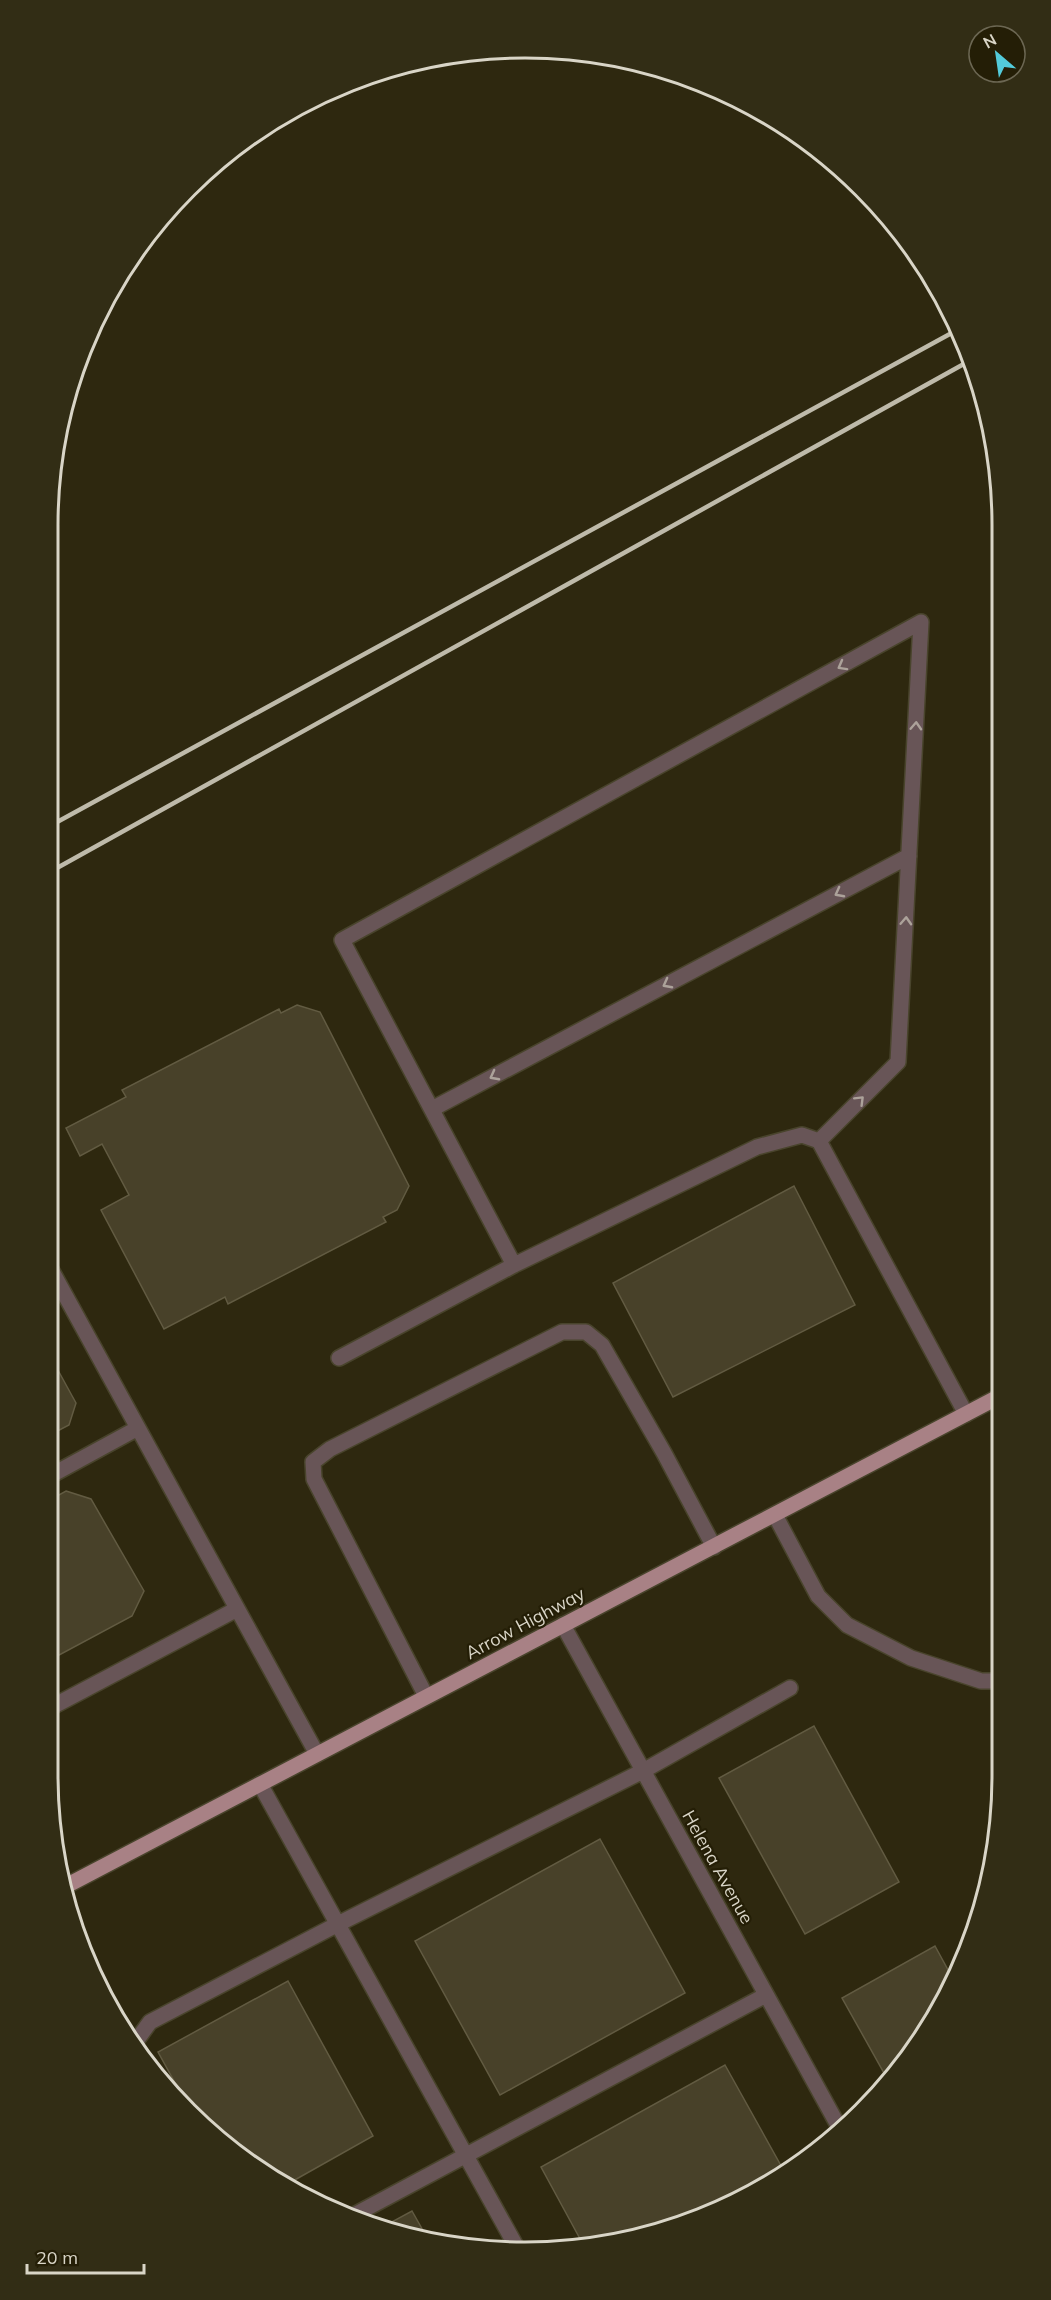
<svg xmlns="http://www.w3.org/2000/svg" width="1051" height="2300" font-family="Mulish,sans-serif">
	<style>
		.building { fill: #484129; stroke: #625b42; stroke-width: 1.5 }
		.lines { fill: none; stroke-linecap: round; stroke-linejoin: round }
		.service-casing { stroke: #49442c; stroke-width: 18 }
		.primary-casing { stroke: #49442c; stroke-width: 18 }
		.service { stroke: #685557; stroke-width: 15 }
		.primary { stroke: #a88185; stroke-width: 15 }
		.rail { stroke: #bebaaa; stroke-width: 4.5 }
		.oneway { stroke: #aca29a }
		.labels { text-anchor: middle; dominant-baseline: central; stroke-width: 4.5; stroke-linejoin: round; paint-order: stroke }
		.street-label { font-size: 18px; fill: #d9d5c7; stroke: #241e06 }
		.rim { fill: none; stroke: #d9d5c7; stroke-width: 3 }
	</style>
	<rect width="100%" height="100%" fill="#2e280f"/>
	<path class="building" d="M297,1005L320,1012L409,1186L397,1210L383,1217L386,1222L228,1304L225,1297L164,1329L101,1210L129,1195L102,1144L80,1156L66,1128L126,1097L122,1090L279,1009L281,1013Z
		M794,1186L855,1305L673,1397L613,1283Z
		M48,1352L76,1403L69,1425L48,1436Z
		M66,1491L91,1499L144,1591L132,1616L48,1661V1501Z
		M814,1726L899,1882L805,1934L719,1778Z
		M600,1839L685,1993L500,2095L415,1941Z
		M935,1946L953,1979L889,2082L842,1998Z
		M288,1981L373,2136L284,2186L189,2108L158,2052Z
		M725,2065L784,2171L764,2188L679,2227L585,2248L541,2167Z
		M412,2211L429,2241L386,2225Z"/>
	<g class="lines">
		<g class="service-casing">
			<path id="service" d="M432,1109L909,856
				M48,1264L317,1754
				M514,1265L342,940L921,622L898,1062L819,1141
				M339,1358L514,1265L757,1147L802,1135L819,1141L966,1414
				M48,1477L138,1428
				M775,1515L818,1596L847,1625L911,1658L981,1681H1003
				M563,1625L839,2127
				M426,1696L314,1479L313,1462L330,1449L562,1332H586L602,1345L664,1453L714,1547
				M48,1709L237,1609
				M260,1784L516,2246
				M134,2044L150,2022L338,1924L643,1771L790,1688
				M356,2214L766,1995"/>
		</g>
		<g class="primary-casing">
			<path id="primary" d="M66,1886L1002,1395"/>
		</g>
		<use href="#service" class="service"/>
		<use href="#primary" class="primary"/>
		<path class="rail" d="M48,827L959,329
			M48,873L971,360"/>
	</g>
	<defs><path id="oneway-chevron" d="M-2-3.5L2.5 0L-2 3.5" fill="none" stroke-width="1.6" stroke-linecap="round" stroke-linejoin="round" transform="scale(1.5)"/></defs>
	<g class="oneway">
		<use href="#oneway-chevron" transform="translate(842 666) rotate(151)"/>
		<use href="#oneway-chevron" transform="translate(916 726) rotate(-87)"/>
		<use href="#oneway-chevron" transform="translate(839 893) rotate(152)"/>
		<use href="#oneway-chevron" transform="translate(906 921) rotate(-87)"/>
		<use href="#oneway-chevron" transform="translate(667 984) rotate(152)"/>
		<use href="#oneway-chevron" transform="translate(494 1076) rotate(152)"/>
		<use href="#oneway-chevron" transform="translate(860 1100) rotate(-45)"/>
	</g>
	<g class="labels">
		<g class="street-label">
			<text transform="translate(525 1623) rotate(-28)">Arrow Highway</text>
			<text transform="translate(718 1867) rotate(61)">Helena Avenue</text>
		</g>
	</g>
	<path d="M0 0H1051V2300H0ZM525 58H525A467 467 0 0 1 992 525V1775A467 467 0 0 1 525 2242H525A467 467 0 0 1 58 1775V525A467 467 0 0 1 525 58Z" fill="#322d15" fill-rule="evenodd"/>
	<path class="rim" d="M525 58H525A467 467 0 0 1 992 525V1775A467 467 0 0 1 525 2242H525A467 467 0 0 1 58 1775V525A467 467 0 0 1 525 58Z"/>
	<g transform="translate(997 54) rotate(331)"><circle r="28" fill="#241e06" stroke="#6c6753" stroke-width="1.5"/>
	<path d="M0-4.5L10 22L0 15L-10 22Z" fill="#53cbda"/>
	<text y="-9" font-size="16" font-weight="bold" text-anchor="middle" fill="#d9d5c7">N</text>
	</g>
	<path d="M27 2264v9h117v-9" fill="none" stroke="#d9d5c7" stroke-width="3"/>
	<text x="36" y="2264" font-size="18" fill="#d9d5c7" stroke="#241e06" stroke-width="4.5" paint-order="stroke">20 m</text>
</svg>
